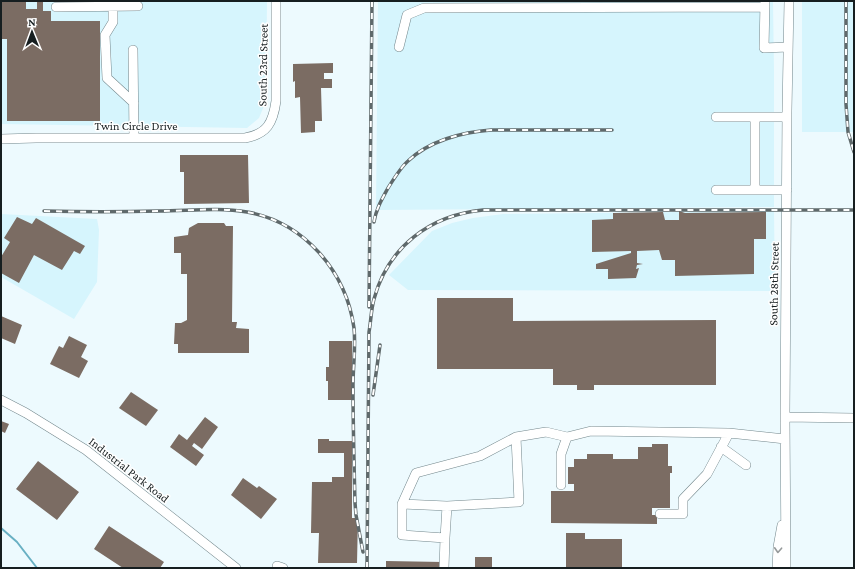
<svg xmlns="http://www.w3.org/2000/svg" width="855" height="569" font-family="'Crimson Pro',serif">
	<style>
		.built { fill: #d6f5fd }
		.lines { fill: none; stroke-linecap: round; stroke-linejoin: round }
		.stream { stroke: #69b0c3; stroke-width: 2 }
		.building { fill: #7b6c63 }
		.minor-casing { stroke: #73878c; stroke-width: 10 }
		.minor { stroke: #fff; stroke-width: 9 }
		.rail-casing { stroke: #5f696b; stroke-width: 3.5 }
		.rail { stroke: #fff; stroke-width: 2; stroke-dasharray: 6; stroke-linecap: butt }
		.oneway { stroke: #969a9b }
		.labels { text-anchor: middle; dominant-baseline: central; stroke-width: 3; stroke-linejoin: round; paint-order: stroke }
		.street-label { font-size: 12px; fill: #161e20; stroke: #fff }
	</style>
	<rect width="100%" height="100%" fill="#edfafe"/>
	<path class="built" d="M1,1H267L266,101L259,118L247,128L1,124Z
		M378,1H773L774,71V207L376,210Z
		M802,1H854V132H802Z
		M774,211L775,291L408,290L389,275L432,231L452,223L473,218L503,214Z
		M1,214L97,219L99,230L97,282L74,319L1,277Z"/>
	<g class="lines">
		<path class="stream" d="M1,528L17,542L37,568"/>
	</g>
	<path class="building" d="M1,1H26V9H37V1H43V11H51V21H100V121H7V39H1Z
		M333,63V73H324V79H332V88H321L322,121H315V132L301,133L300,97L295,98V81L293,82V64Z
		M180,155H248L249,203L184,204V172H180Z
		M679,211L685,213L766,212V239H754V274L675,276V260H662L659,250L637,251V263L643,264L637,265L636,269L639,268L636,278L608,279V269H596V264L631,253V251L592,252V220L613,219V213H614L663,212L665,220H679Z
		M17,217L32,224L36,218L85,246L80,254L74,251L62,270L34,255L19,283L1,273V257L10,242L4,238Z
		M198,223H224L226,226H233L232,322H237L236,328L249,329V353H178V344H174L175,323H181L187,320V274H181V253H174V237L188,235L189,228Z
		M437,298H513V321L716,320V385H594V390H577V385H553V369H437Z
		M1,316L22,325L15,344L1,338Z
		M69,336L87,345L81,357L88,361L79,378L50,364L59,346L63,348Z
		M329,341H352L353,400H328V381H326V367H329Z
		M131,392L158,410L146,426L119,408Z
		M205,417L218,427L202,449L194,443L192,446L204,455L196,466L170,447L179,434L187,440Z
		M1,421L9,424L5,433L1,431Z
		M318,439H329V441H352V518H358L357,563H318L319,533H311L312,482H332V477H344V453H318Z
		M652,444H668V466H672V473H670V508H652V515H657V524L551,523V491H574V484H568V467H574V459H587V454H613V459H638V447H652Z
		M38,461L79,492L57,520L16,489Z
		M243,478L257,488L259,486L277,499L261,519L231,495Z
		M109,526L164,562L160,568H123L94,549Z
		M566,533H585V539H622V568H566Z
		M475,557H492V568H475Z
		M386,561L443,562L442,568H386Z"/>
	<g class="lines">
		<g class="minor-casing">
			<path id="minor" d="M765,2L764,48L788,47
				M113,6V22L105,35L107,78L134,103
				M56,7L138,6
				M399,47L407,15L424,8L765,7
				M133,50L134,138
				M716,117H787
				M1,139L36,138H245C267,134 273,123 276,101V1
				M716,190H787
				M755,190V117
				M1,400L26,413L86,450L236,568
				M785,417L854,418
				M721,447L746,465
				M561,485V454L567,437L591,431L729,433L785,439
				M402,504L447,506L519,502L516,437
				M660,514H683V499L707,474L729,433
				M445,538L447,506
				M277,566L283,568
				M444,568L445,538L402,535V504L416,473L480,456L516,437L546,432L567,437
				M777,568L778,547L782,525
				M786,568L785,417L787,111L789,1"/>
		</g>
		<use href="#minor" class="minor"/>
		<g class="rail-casing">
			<path id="rail" d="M846,1V104L848,132L854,152
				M44,211C83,212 121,212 159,211C188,211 218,207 247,212C304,222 346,271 354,328C356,347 353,366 353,385C353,424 354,464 355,503L356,515L363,552
				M374,222C376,209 382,199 388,188C393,180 401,167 408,161C429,141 462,132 491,130H612
				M369,307L372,1
				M373,395L380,345
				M367,568L369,332C371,321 371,310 374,299C388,247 430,215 483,210H854"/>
		</g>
		<use href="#rail" class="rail"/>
	</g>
	<defs><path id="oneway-chevron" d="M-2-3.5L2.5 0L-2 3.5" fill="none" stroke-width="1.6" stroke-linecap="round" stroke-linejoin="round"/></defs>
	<use class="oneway" href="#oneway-chevron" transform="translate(778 550) rotate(93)"/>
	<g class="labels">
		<g class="street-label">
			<text transform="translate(263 65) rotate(-89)">South 23rd Street</text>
			<text x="136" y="126">Twin Circle Drive</text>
			<text transform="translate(774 284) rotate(-89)">South 28th Street</text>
			<text transform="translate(129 470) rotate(38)">Industrial Park Road</text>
		</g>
	</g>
	<rect width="855" height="569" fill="none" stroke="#161e20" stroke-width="4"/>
	<g transform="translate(32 32) rotate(359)" stroke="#ffffff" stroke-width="3" paint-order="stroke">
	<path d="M0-3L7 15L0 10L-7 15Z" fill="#161e20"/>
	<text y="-6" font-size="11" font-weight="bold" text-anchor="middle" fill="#161e20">N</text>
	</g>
</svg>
